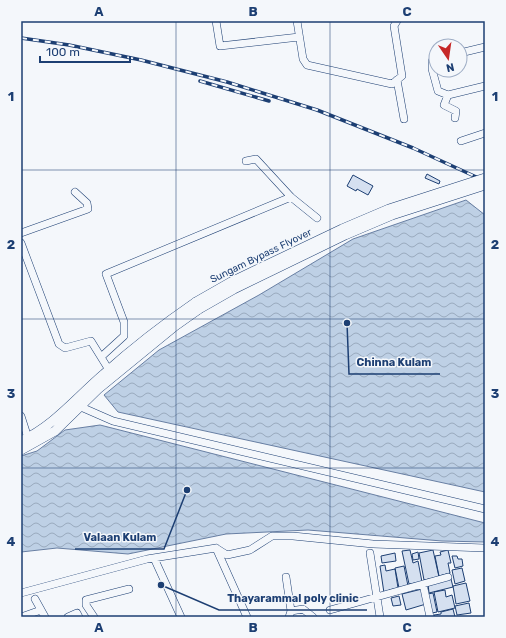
<svg xmlns="http://www.w3.org/2000/svg" width="506" height="638" font-family="Rubik,sans-serif">
	<style>
		.water { fill: url(#water-waves); stroke: #687fa3 }
		.building { fill: #d5e0f0; stroke: #1d3f73 }
		.lines { fill: none; stroke-linecap: round; stroke-linejoin: round }
		.minor-casing { stroke: #1d3f73; stroke-width: 8 }
		.major-casing { stroke: #1d3f73; stroke-width: 10 }
		.minor { stroke: #f4f7fb; stroke-width: 7 }
		.major { stroke: #f4f7fb; stroke-width: 9 }
		.rail-casing { stroke: #1d3f73; stroke-width: 3.5 }
		.rail { stroke: #f4f7fb; stroke-width: 2; stroke-dasharray: 6; stroke-linecap: butt }
		.major-bridge-casing { stroke: #1d3f73; stroke-width: 10; stroke-linecap: butt }
		.major-bridge { stroke: #f4f7fb; stroke-width: 9 }
		.grid { fill: none; stroke: #1d3f73; stroke-width: 1; stroke-opacity: 0.55 }
		.labels { text-anchor: middle; dominant-baseline: central; stroke-width: 3; stroke-linejoin: round; paint-order: stroke }
		.street-label { font-size: 10px; fill: #1d3f73; stroke: #f4f7fb }
		.leader { fill: none; stroke: #1d3f73; stroke-width: 1.5 }
		.callout-dot { fill: #1d3f73; stroke: #f4f7fb; stroke-width: 1.5 }
		.callout-label { font-size: 11px; text-anchor: middle; font-weight: bold; fill: #1d3f73; stroke: #f4f7fb; stroke-width: 3; stroke-linejoin: round; paint-order: stroke }
		.neatline { fill: none; stroke: #1d3f73; stroke-width: 1.5 }
		.grid-label { font-size: 13px; text-anchor: middle; font-weight: bold; fill: #1d3f73 }
	</style>
	<defs>
		<pattern id="water-waves" width="16" height="10" patternUnits="userSpaceOnUse"><rect width="16" height="10" fill="#bed0e5"/><path d="M0 5q4-4 8 0t8 0" fill="none" stroke="#9aaabe"/></pattern>
	</defs>
	<rect width="100%" height="100%" fill="#f4f7fb"/>
	<path class="water" d="M466,200L485,215V492L118,412L104,395L159,350L259,295L353,239Z
		M100,425L485,523V542L442,541L308,530L226,534L128,554L57,548L21,552V456L37,451L65,430Z"/>
	<path class="building" d="M427,174L440,181L439,184L425,178Z
		M353,175L373,186L368,195L357,189L356,191L347,186Z
		M410,550L413,563L418,561L422,582L409,584L402,551Z
		M433,550L439,577L424,580L419,553Z
		M448,550L451,563H448L450,573L439,576L435,556L441,555L440,552Z
		M418,552L419,559L413,560L412,554Z
		M395,553L396,561L382,563L381,556Z
		M452,556H457L458,559H462L463,566L455,568Z
		M385,565L386,571L395,569L398,588L389,590V592L384,593L380,566Z
		M404,566L408,586L399,588L395,568Z
		M462,568L465,581L455,584L452,570Z
		M451,579L453,587L429,593L428,584Z
		M466,583L470,601L456,604L453,586Z
		M422,589L426,604L406,610L402,594Z
		M445,590L446,597L452,595L455,608L438,612L434,592Z
		M433,593L437,612L432,613L428,594Z
		M399,596L401,605L393,606L391,598Z
		M469,603L471,613L457,615L455,606Z
		M453,609L455,617H435L434,615L441,614V612Z"/>
	<g class="lines">
		<g class="minor-casing">
			<path id="minor" d="M216,21L220,46L299,37
				M297,21L303,59L307,65L392,84L402,76L394,26L397,21
				M460,53L485,47
				M436,59L432,61V69L438,91L448,95L485,86
				M397,80L404,119
				M448,95L444,105L456,111L455,118
				M461,141L485,133
				M246,161L256,159L291,197L317,218
				M21,233L88,209L87,203L75,192
				M21,243L59,344L65,348L91,341L109,370
				M101,357L124,336V322L106,274L291,197
				M77,404L81,407L113,421L485,509
				M21,416L28,438
				M216,548L247,617
				M370,553L380,617
				M154,558L181,617
				M286,577L291,611L289,617
				M423,584L430,617
				M21,593L147,559L216,548L227,555L250,550L272,536H293L373,544L485,548
				M35,599L45,617
				M330,610L448,577
				M291,611L303,609L313,617
				M24,616L41,610
				M68,617L77,613L79,617
				M94,617L86,605V600L129,589"/>
		</g>
		<g class="major-casing">
			<path id="major" d="M21,441C54,426 77,397 104,374C133,348 164,324 196,302
				M21,450L55,431L98,389L175,326L199,309"/>
		</g>
		<use href="#minor" class="minor"/>
		<use href="#major" class="major"/>
		<g class="rail-casing">
			<path id="rail" d="M21,38L69,45L141,60L227,82L317,110L413,148L485,181
				M200,81L269,101"/>
		</g>
		<use href="#rail" class="rail"/>
		<g class="major-bridge-casing">
			<path id="major-bridge" d="M196,302L231,282L342,229L389,209L485,178
				M199,309L234,289L345,235L392,215L485,185"/>
		</g>
		<use href="#major-bridge" class="major-bridge"/>
	</g>
	<path class="grid" d="M176,21V617M330,21V617M21,170H485M21,319H485M21,468H485"/>
	<g class="labels">
		<g class="street-label">
			<text transform="translate(261 256) rotate(-26)">Sungam Bypass Flyover</text>
		</g>
	</g>
	<path class="leader" d="M347 323L349 374H440M187 490L164 549H75M161 585L219 610H367"/>
	<g class="callout-dot">
		<circle cx="347" cy="323" r="4"/>
		<circle cx="187" cy="490" r="4"/>
		<circle cx="161" cy="585" r="4"/>
	</g>
	<g class="callout-label">
		<text x="394" y="366">Chinna Kulam</text>
		<text x="120" y="541">Valaan Kulam</text>
		<text x="293" y="602">Thayarammal poly clinic</text>
	</g>
	<rect width="506" height="638" fill="none" stroke="#f4f7fb" stroke-width="44"/>
	<g transform="translate(448 58) rotate(167)"><circle r="19" fill="#f4f7fb" stroke="#9eadc5"/>
	<path d="M0-3L7 15L0 10L-7 15Z" fill="#c62828"/>
	<text y="-6" font-size="11" font-weight="bold" text-anchor="middle" fill="#1d3f73">N</text>
	</g>
	<path d="M40 56v6h90v-6" fill="none" stroke="#1d3f73" stroke-width="2"/>
	<text x="46" y="56" font-size="12" fill="#1d3f73" stroke="#f4f7fb" stroke-width="3" paint-order="stroke">100 m</text>
	<rect x="22" y="22" width="462" height="594" class="neatline"/>
	<g class="grid-label">
		<text x="99" y="16">A</text>
		<text x="253" y="16">B</text>
		<text x="407" y="16">C</text>
		<text x="11" y="101">1</text>
		<text x="495" y="101">1</text>
		<text x="11" y="249">2</text>
		<text x="495" y="249">2</text>
		<text x="11" y="398">3</text>
		<text x="495" y="398">3</text>
		<text x="11" y="546">4</text>
		<text x="495" y="546">4</text>
		<text x="99" y="632">A</text>
		<text x="253" y="632">B</text>
		<text x="407" y="632">C</text>
	</g>
</svg>
